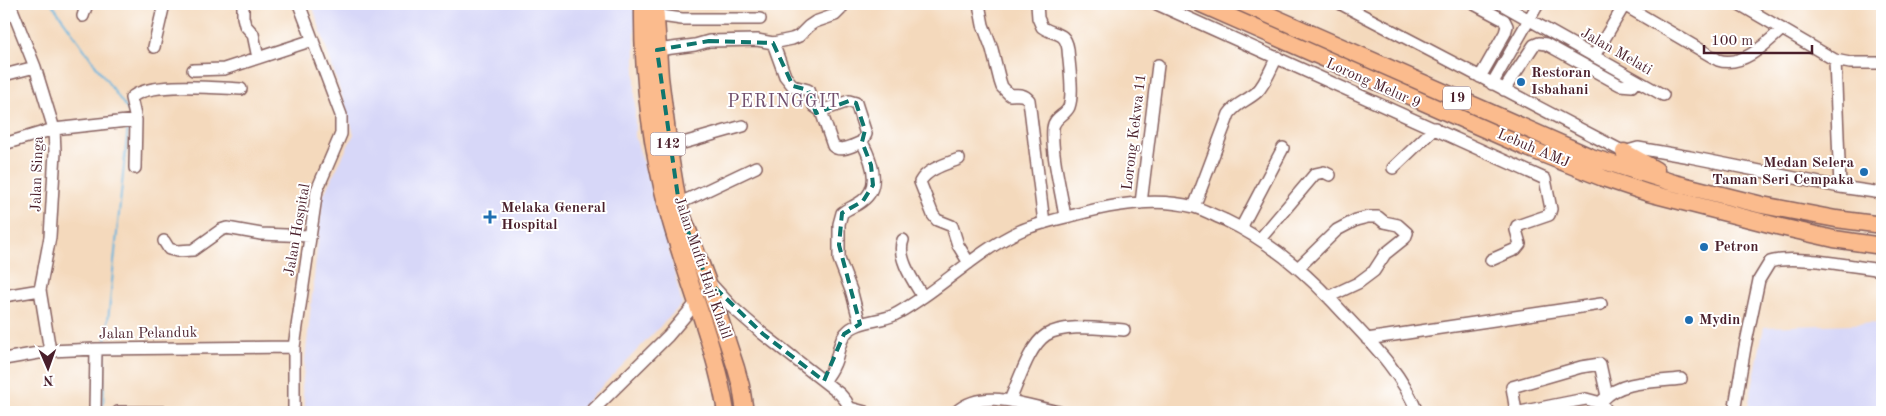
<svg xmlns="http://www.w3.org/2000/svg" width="1886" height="416" font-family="'Old Standard TT',serif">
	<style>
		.built { fill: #d7d7f8 }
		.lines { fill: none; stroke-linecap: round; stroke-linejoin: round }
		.stream { stroke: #62b3dd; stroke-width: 2 }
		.minor-casing { stroke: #86605e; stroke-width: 14 }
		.highway-casing { stroke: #86605e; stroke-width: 19 }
		.minor { stroke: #fff; stroke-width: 11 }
		.highway { stroke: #fbbb8d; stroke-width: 16 }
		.marked { fill: none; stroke: #0f766e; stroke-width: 4; stroke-dasharray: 10 6; stroke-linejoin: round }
		.poi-dot { fill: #1f6fb2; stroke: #fff; stroke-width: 2 }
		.labels { text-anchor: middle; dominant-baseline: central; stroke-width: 4; stroke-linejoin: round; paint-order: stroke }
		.shield { fill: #fff; stroke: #80626b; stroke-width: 1 }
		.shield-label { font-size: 14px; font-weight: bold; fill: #4a1f2b }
		.street-label { font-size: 15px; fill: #4a1f2b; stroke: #fff }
		.poi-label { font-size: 15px; font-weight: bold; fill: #4a1f2b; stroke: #fff; text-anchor: start }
		.quarter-label { font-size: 18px; letter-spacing: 1px; fill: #714f6d; stroke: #fff }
	</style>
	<rect width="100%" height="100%" fill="#fff"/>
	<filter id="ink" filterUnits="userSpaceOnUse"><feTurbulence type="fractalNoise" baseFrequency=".02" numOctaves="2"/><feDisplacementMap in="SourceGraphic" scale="10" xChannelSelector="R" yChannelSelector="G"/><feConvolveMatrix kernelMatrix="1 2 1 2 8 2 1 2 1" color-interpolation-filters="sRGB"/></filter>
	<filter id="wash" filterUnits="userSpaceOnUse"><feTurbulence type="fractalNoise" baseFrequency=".0096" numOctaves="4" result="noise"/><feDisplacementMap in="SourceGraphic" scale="20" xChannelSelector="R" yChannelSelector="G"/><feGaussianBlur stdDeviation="1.12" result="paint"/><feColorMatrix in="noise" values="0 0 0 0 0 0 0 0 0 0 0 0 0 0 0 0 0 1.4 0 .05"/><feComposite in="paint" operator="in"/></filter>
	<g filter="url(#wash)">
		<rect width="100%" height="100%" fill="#f4d9bc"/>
		<path class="built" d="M312,4H635V136L666,238L682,304L577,412H306L302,388L323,196L354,134Z
			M1882,323V412H1747L1764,327Z"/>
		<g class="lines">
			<path class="stream" d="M52,4L129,112
				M106,340L128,126
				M103,406L105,352"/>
		</g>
	</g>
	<g filter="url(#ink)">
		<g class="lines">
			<g class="minor-casing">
				<path id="minor" d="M10,4L35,67L54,129L55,152L50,237L40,290L50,351
					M243,4V17L245,25L253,34L258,58
					M979,4L983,25L992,49L1000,81L1002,87L1010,95C1018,95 1023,93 1029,100L1044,223
					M1037,4L1038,18L1042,27C1054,36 1065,30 1068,49C1069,65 1074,93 1069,107C1065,116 1054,117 1053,128C1051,154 1061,190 1065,217
					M1157,4L1545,179L1551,209L1549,215L1517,226L1516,230L1520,244L1516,249L1491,260
					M1341,4L1624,152L1638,148L1690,157L1840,187L1882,193
					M1474,4L1504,20L1507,26L1505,33L1480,77
					M1501,4L1663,95
					M1739,4L1835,60L1850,63H1882
					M1624,5L1718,60C1742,68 1766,44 1782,29
					M654,15L682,19H760
					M83,16L87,4
					M773,43L785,76L793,86L808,90L814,106L821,111L833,146C841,153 853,145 862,142C871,159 882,187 862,201C856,206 848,208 842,213L839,224V259L852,293L860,324
					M154,47L164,4
					M657,50L695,45L709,41L757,40L773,43L792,39L799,36L809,26L815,22L835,15L841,9L843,4
					M1594,56L1625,4
					M1835,60L1840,187
					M193,70L224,69L313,40
					M4,75L35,67
					M1492,84L1538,4
					M1504,90L1534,45L1539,43L1546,44L1620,85L1632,86L1636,80
					M821,111L849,101L856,103L866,134L862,142
					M4,144L54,129L136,120L131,98C147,81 217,88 241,89
					M669,147L743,126
					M959,159C946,164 927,169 920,182L933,215L937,220L952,226L958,245L969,263
					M135,168L136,120
					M1393,168L1435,128
					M1141,203L1158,65
					M678,204L756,167
					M1194,207L1229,114C1236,103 1247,101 1257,92C1266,83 1271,68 1277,57
					M1241,228L1283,148
					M1260,239L1315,174L1324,172L1330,175
					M903,240C896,257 914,282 923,297
					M164,241L169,249L177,251L193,250L221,230L227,228L261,234L310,236
					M1298,268L1337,230L1356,220L1368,217H1378L1384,222L1398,225L1407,233L1405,238L1385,254L1374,271L1358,283L1328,297
					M710,283L732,307L763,334L840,394L846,401L851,412
					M4,296L40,290
					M1367,339L1601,304
					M4,359L50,351L96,349L294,347
					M824,381C828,376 832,370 834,365C839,355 838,342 846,333C857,320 879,322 894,315C904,310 914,303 923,297C955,275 985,247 1020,231C1038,223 1059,219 1078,214C1114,204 1157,197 1194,207C1205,210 1215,216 1225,220C1267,240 1301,268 1333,302C1363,335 1401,369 1417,412
					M1010,400C1019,381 1029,346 1046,335C1065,323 1102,329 1124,330
					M1603,400C1620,380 1657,382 1681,379
					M850,408L865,412
					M95,412L96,349
					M118,412H164
					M294,412V347L317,190L341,134V115L299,4
					M591,412L668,336L697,302
					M956,412C985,386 1027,407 1059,412
					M1516,412L1512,387L1581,367L1600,364L1607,396
					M1520,412L1575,401L1586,399L1601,403L1608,412
					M1734,412L1745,347L1759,280L1770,262C1795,254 1854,267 1882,270"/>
			</g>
			<g class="highway-casing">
				<path id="highway" d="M643,4C642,74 651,147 669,215C687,281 715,344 726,412
					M655,4L660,77L670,156L678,204L707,280L736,368L741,386L745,412
					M1201,4L1525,147L1603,178L1648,193L1781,227L1834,239L1882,246
					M1244,4L1591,157L1674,183L1762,205L1836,219L1882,225
					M1624,152L1656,170"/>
			</g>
			<use href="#minor" class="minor"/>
			<use href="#highway" class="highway"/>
		</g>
	</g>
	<path class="marked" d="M709,41L773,43L793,86L808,90L816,113L849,101L856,103L865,130L862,142L871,165L873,185L863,201L842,213L839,245L860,324L844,334L824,381L763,334L707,280L680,211L657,50Z"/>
	<g class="poi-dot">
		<circle cx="1521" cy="82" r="5"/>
		<circle cx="1864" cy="172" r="5"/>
		<path d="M487.5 209.5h5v5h5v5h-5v5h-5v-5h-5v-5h5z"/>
		<circle cx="1704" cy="247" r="5"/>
		<circle cx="1689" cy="320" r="5"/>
	</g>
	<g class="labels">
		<g class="shield">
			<rect x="1443" y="86.5" width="28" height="23" rx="4"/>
			<rect x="650.5" y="132.5" width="35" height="23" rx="4"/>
		</g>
		<g class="shield-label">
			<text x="1457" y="98">19</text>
			<text x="668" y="144">142</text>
		</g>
		<g class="street-label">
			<text transform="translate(1616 52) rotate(30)">Jalan Melati</text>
			<text transform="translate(1373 84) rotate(24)">Lorong Melur 9</text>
			<text transform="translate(1135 132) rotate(-83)">Lorong Kekwa 11</text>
			<text transform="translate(1533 149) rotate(23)">Lebuh AMJ</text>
			<text transform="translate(38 174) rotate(-88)">Jalan Singa</text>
			<text transform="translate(298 230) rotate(-80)">Jalan Hospital</text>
			<text transform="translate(702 268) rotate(71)">Jalan Mufti Haji Khalil</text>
			<text transform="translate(148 334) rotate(-1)">Jalan Pelanduk</text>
		</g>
		<g class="poi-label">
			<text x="1531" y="73">Restoran<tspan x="1531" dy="17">Isbahani</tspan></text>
			<text x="1854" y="163" text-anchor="end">Medan Selera<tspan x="1854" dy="17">Taman Seri Cempaka</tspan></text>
			<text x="501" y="208">Melaka General<tspan x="501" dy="17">Hospital</tspan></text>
			<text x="1714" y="247">Petron</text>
			<text x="1699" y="320">Mydin</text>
		</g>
		<g class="quarter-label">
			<text x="784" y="102">PERINGGIT</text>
		</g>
	</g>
	<rect width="1886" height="416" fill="none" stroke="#fff" stroke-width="20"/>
	<g transform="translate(48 368) rotate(178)" stroke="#ffffff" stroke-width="4" paint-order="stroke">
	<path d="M0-4L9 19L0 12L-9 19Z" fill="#4a1f2b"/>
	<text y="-8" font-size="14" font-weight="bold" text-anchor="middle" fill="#4a1f2b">N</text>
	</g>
	<path d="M1704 45v8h108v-8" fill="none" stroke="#4a1f2b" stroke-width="2.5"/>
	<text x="1711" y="45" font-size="15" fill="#4a1f2b" stroke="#ffffff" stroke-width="4" paint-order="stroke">100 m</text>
</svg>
